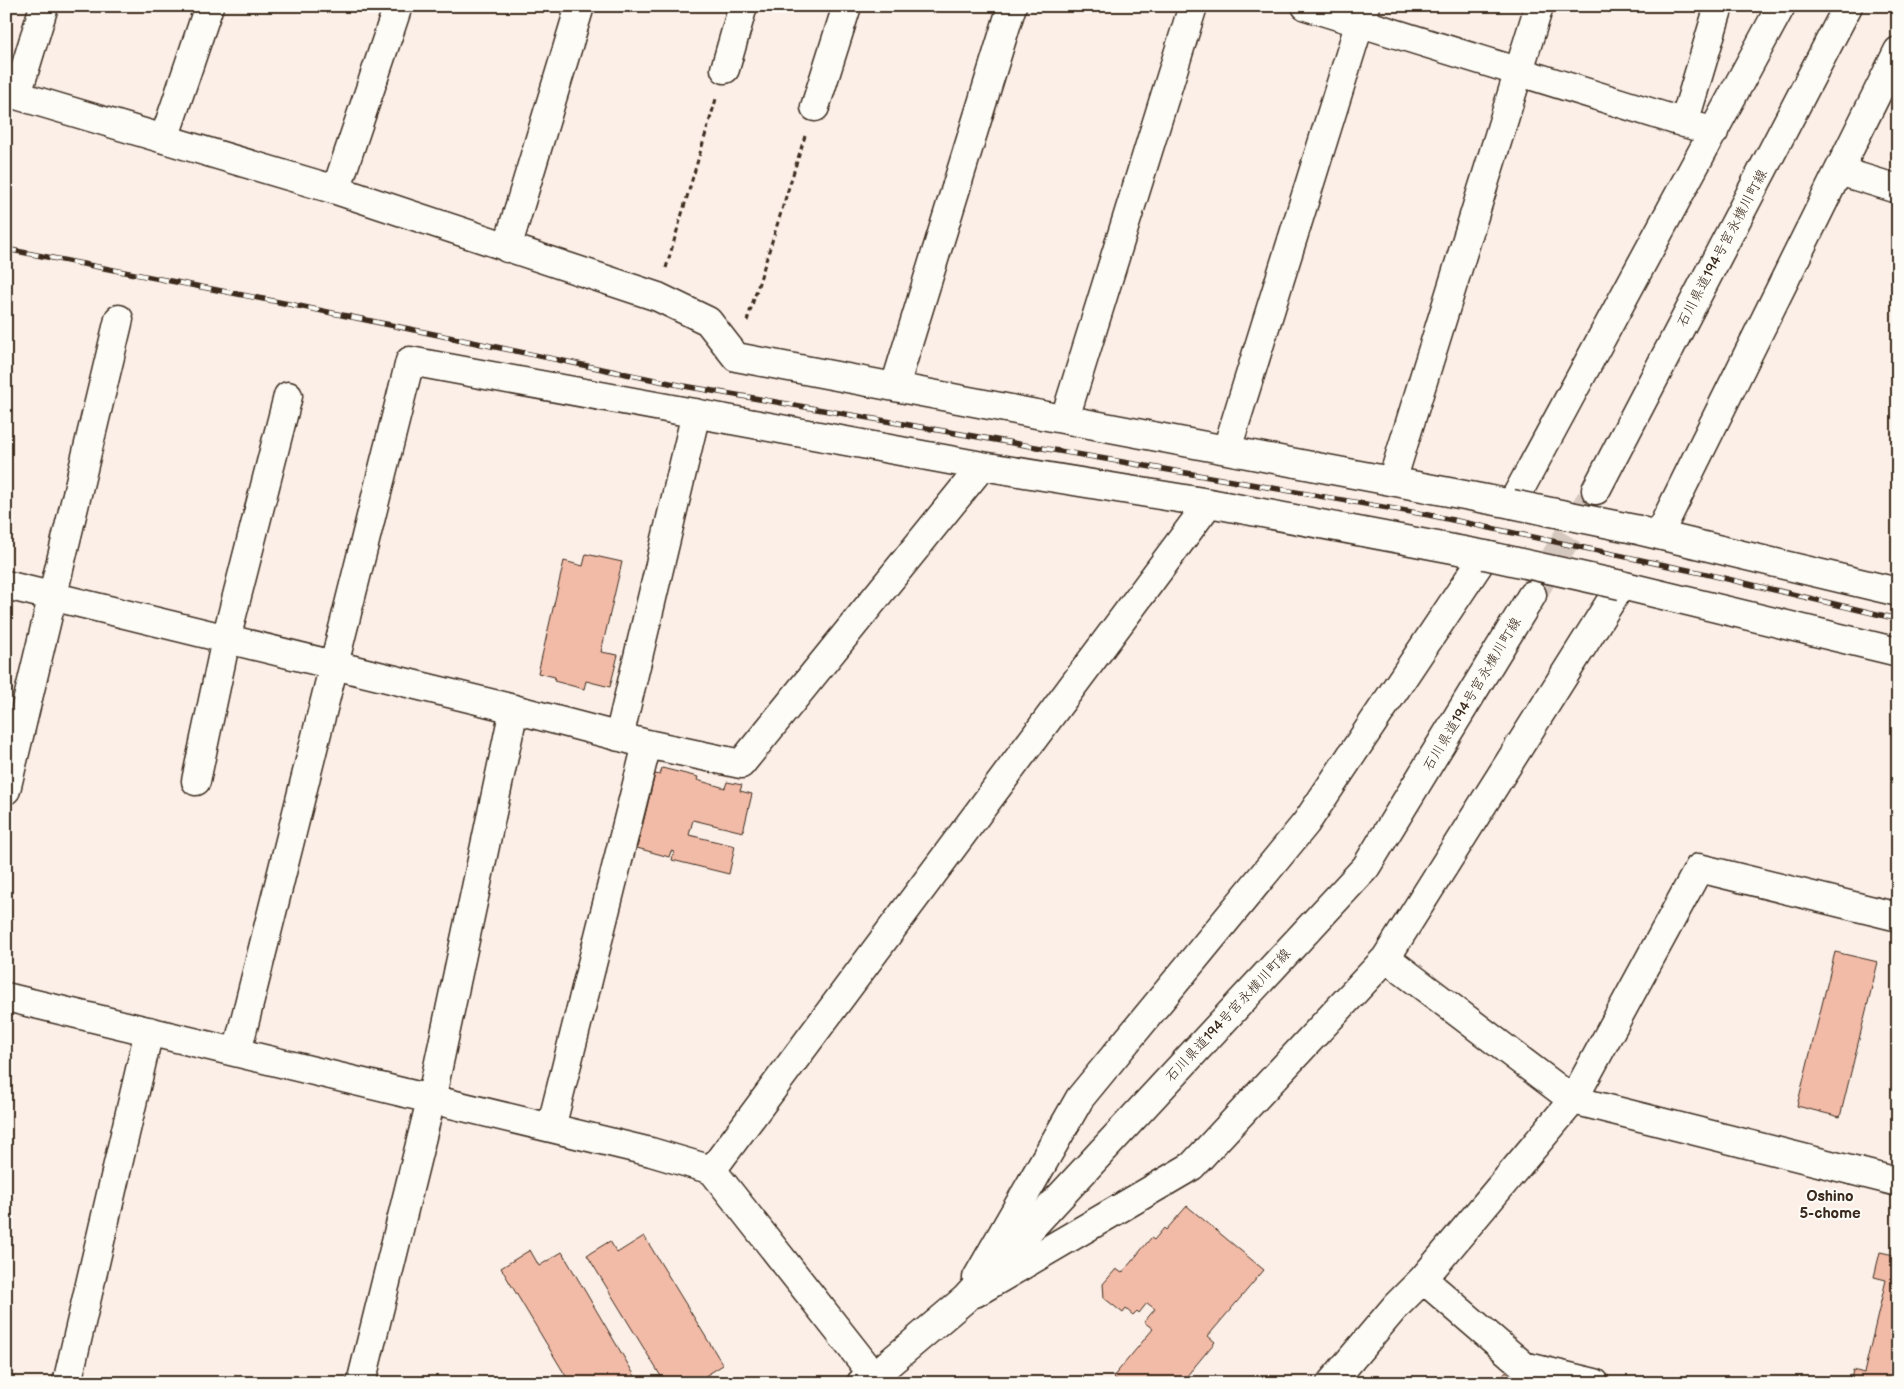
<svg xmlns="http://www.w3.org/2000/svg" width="1904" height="1389" font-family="'Balsamiq Sans','Klee One',sans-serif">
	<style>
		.building { fill: #f2bba7; stroke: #3b2a1e }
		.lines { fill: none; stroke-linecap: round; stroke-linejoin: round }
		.secondary-tunnel { stroke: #d5c8bf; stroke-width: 28; stroke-dasharray: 28 14; stroke-linecap: butt }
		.street-casing { stroke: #3b2a1e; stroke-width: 31 }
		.secondary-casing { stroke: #3b2a1e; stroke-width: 31 }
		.path { stroke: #3b2a1e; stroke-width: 3; stroke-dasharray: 5 4; stroke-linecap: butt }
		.street { stroke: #fdfcf7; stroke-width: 28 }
		.secondary { stroke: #fdfcf7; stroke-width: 28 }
		.rail-casing { stroke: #3b2a1e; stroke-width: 5.5 }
		.rail { stroke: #fdfcf7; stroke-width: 4; stroke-dasharray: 11; stroke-linecap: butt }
		.street-bridge-casing { stroke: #3b2a1e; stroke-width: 31; stroke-linecap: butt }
		.street-bridge { stroke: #fdfcf7; stroke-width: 28 }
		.labels { text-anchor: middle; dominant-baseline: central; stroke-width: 4; stroke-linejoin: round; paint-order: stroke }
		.street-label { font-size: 14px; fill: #3b2a1e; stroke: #fdfcf7 }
		.neighbourhood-label { font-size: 15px; font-weight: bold; fill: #3b2a1e; stroke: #fdfcf7 }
	</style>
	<rect width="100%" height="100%" fill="#fbefe7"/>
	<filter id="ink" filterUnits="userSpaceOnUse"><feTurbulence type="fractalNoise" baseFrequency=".02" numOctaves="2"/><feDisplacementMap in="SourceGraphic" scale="10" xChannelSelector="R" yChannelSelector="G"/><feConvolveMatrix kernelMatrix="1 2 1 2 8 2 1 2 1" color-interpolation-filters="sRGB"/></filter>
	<g filter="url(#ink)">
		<path class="building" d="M586,554L622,562L601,652L618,655L610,687L586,681L584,689L554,681L555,677L538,673L564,561L583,566Z
			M662,768L698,777L697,780L725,788L727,782L742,785L740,791L752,794L743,832L693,820L689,835L735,846L729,874L672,860L674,852L671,851L669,857L637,848L655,774L660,775Z
			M1835,952L1878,962L1840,1117L1797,1106Z
			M1187,1206L1264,1270L1208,1336L1215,1342L1181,1383H1119L1113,1377L1153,1329L1144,1322L1155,1309L1147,1303L1139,1313L1137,1311L1133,1315L1126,1309L1123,1313L1104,1298L1103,1284L1116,1269L1122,1273L1151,1238L1154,1240L1164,1228L1166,1230Z
			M644,1236L723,1365L694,1383H665L587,1255L610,1241L617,1253Z
			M1898,1239V1383H1850L1853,1370L1864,1373L1886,1280L1874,1277L1880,1252L1894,1255Z
			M530,1250L539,1266L562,1252L639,1383H570L501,1268Z
			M1506,1372L1518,1383H1497Z"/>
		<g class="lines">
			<path class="secondary-tunnel" d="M1532,595L1596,490"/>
			<g class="street-casing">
				<path id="street" d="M1306,6L1714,132
					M725,69L743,6
					M6,92L336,190L658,297L708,321L736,357L1512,504L1781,6
					M17,95L44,6
					M815,107L847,6
					M1684,123L1719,6
					M164,139L209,6
					M1839,171L1898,189
					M336,190L398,6
					M507,248L580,6
					M895,386L1012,6
					M1065,418L1193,6
					M1227,449L1365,6
					M1392,481L1539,6
					M1641,531L1898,592
					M1659,534L1898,51
					M6,585L514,709L647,744L741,764L982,466L1209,503L1485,555L1306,823L1080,1098L977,1278
					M619,737L696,413
					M196,781L226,639L288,396
					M6,790L119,319
					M1386,958L1573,1100L1898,1182
					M6,997L651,1152L712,1170L874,1376
					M237,1052L410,361L982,466
					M551,1128L647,744
					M712,1170L1209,503
					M1423,1279L1524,1366L1595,1383
					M975,1293L1192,1166L1386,958L1621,585L1898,652
					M67,1383L149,1031
					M361,1383L431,1100L514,709
					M1331,1383L1396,1306L1423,1279L1573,1100L1699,868L1898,917"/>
			</g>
			<g class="secondary-casing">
				<path id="secondary" d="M1596,490L1848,6
					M861,1383L874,1376L965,1299L1366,867L1532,595"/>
			</g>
			<path class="path" d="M666,268L716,99
				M747,321L805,136"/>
			<use href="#street" class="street"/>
			<use href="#secondary" class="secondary"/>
			<g class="rail-casing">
				<path id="rail" d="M6,249L294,305L684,386L1429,515L1702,573L1898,619"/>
			</g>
			<use href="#rail" class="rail"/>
			<g class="street-bridge-casing">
				<path id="street-bridge" d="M1512,504L1639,530
					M1485,555L1621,585"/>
			</g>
			<use href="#street-bridge" class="street-bridge"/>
		</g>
	</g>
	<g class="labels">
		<g class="street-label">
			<text transform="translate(1722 248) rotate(-62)">石川県道194号宮永横川町線</text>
			<text transform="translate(1472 694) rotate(-59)">石川県道194号宮永横川町線</text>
			<text transform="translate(1228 1015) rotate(-47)">石川県道194号宮永横川町線</text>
		</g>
		<g class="neighbourhood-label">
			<text x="1830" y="1196">Oshino<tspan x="1830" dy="17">5-chome</tspan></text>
		</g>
	</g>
	<rect width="1904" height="1389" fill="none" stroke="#fdfcf7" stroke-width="25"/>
	<rect x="12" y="12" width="1879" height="1364" fill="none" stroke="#3b2a1e" stroke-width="2" filter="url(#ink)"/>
</svg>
